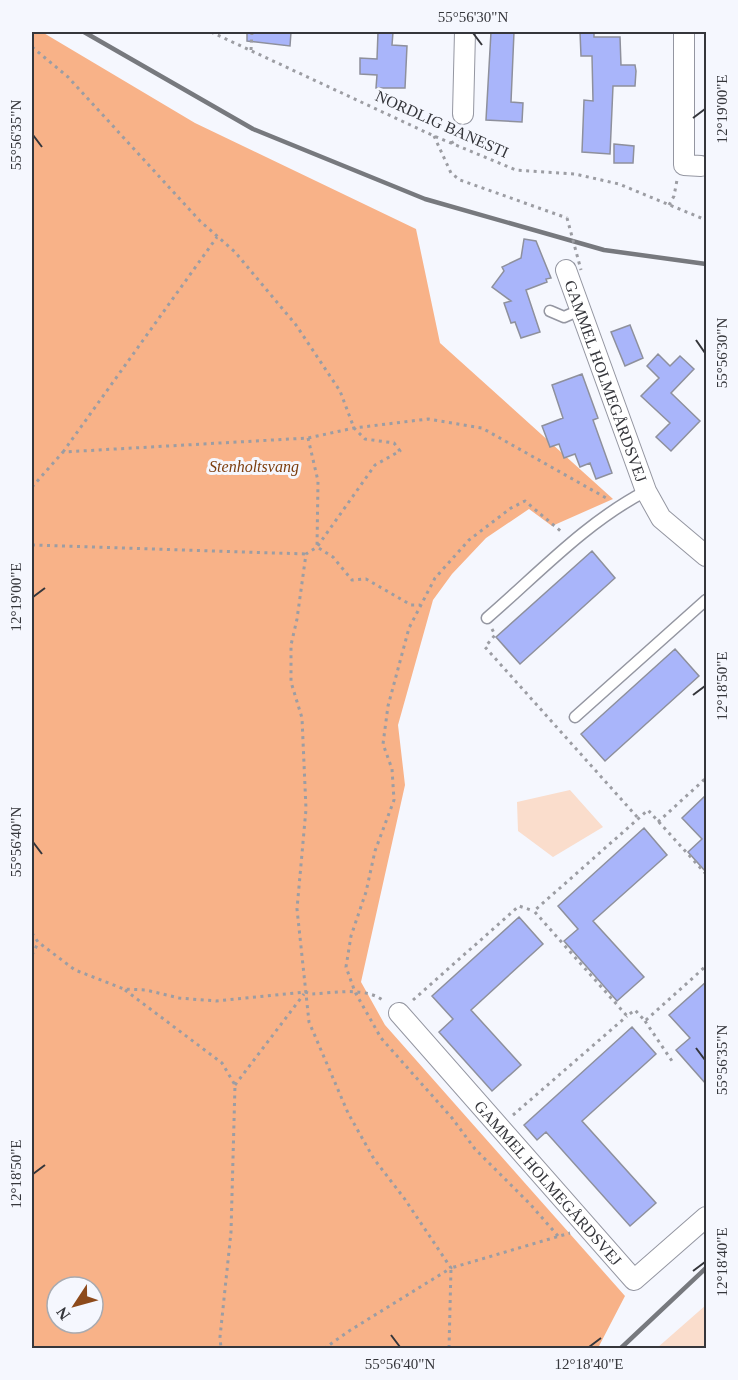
<svg xmlns="http://www.w3.org/2000/svg" width="738" height="1380" font-family="'Times New Roman',serif">
	<style>
		.green { fill: #faddcc }
		.forest { fill: #f8b288; fill-rule: evenodd }
		.building { fill: #a9b5fa; stroke: #8e909c; stroke-width: 1.5 }
		.lines { fill: none; stroke-linecap: round; stroke-linejoin: round }
		.service-casing { stroke: #9496a1; stroke-width: 13 }
		.minor-casing { stroke: #9496a1; stroke-width: 22 }
		.path { stroke: #9c9da3; stroke-width: 3; stroke-dasharray: 3 4.5; stroke-linecap: butt }
		.service { stroke: #fff; stroke-width: 10 }
		.minor { stroke: #fff; stroke-width: 20 }
		.rail { stroke: #77797e; stroke-width: 4.5 }
		.path-bridge { stroke: #9c9da3; stroke-width: 3; stroke-dasharray: 3 4.5; stroke-linecap: butt }
		.ticks { fill: none; stroke: #35363b; stroke-width: 2 }
		.labels { text-anchor: middle; dominant-baseline: central; stroke-width: 6; stroke-linejoin: round; paint-order: stroke }
		.street-label { font-size: 16px; fill: #35363b; stroke: #f5f7fe }
		.park-label { font-size: 16px; font-style: italic; fill: #7c3e0f; stroke: #f5f7fe }
		.neatline { fill: none; stroke: #35363b; stroke-width: 2 }
		.ticks-label { font-size: 15px; text-anchor: middle; fill: #35363b }
	</style>
	<rect width="100%" height="100%" fill="#f5f7fe"/>
	<path class="green" d="M570,790L603,827L553,857L518,831L517,802Z
		M706,1305V1348H657Z"/>
	<path class="forest" d="M32,32H42L195,123L416,229L440,343L613,499L552,526L529,509L486,538L452,574L433,600L398,725L405,785L361,982L385,1025L625,1296L598,1348H32ZM57,1287H93V1323H57Z"/>
	<path class="building" d="M247,32H291L290,46L247,41Z
		M378,32H393L392,45L407,46L405,88H376L377,75L360,74V58L377,59Z
		M491,32H514L511,102L523,103L522,122L486,120Z
		M580,32H594V37H620L621,65H635L636,71L635,86H613L610,154L582,152L584,100L593,101L592,56H581Z
		M614,144L634,146L633,163H614Z
		M524,239L536,241L551,278L546,279L547,282L526,290L540,332L521,338L515,322L511,323L504,303L511,301L492,287L504,271L502,267L521,258Z
		M630,325L643,358L625,366L611,332Z
		M658,354L670,366L680,356L694,369L671,393L700,421L671,451L656,437L670,423L641,396L659,378L647,366Z
		M582,374L598,418L593,420L612,473L596,479L590,463L580,467L575,454L564,458L559,444L550,447L542,426L563,418L552,385Z
		M592,551L615,578L520,664L496,637Z
		M675,649L699,676L605,761L581,734Z
		M706,795V872L688,852L702,839L682,818Z
		M644,828L667,855L593,921L644,977L617,1001L564,941L578,929L558,906Z
		M519,917L543,944L471,1010L521,1065L492,1091L439,1032L453,1019L432,996Z
		M706,982V1084L676,1050L690,1038L669,1015Z
		M632,1027L656,1054L582,1121L656,1203L630,1226L546,1132L537,1140L524,1125Z"/>
	<g class="lines">
		<g class="service-casing">
			<path id="service" d="M550,311L564,317L580,310
				M487,618C538,574 586,522 646,491
				M575,717L706,600"/>
		</g>
		<g class="minor-casing">
			<g id="minor">
				<path d="M684,32V165L701,166"/>
				<path d="M463,114L465,32"/>
				<path id="s1" d="M566,270L646,491L661,518L706,556"/>
				<path id="s2" d="M399,1013L634,1280L706,1217"/>
			</g>
		</g>
		<path class="path" d="M211,32L434,136L516,170L575,174L619,184L706,220
			M32,47L68,77L200,221L235,252L296,325L340,391L354,428L365,439L394,443L400,451L375,465L317,547L306,554L297,619L291,645V682L302,718L306,809L297,909L309,1022L348,1113L374,1159L404,1198L451,1268L349,1331L325,1348
			M251,50L252,32
			M434,136L451,173L460,180L567,218
			M451,143L466,135L468,130
			M669,205L674,196L677,180
			M308,438L318,481L317,547L333,557L352,580L366,579L411,605H420
			M63,452L217,237
			M32,487L63,452L308,438L354,428L428,419L482,428L608,499
			M32,545L306,554
			M492,629L495,635L485,647L638,818
			M658,822L706,778
			M706,874L648,810L534,911L627,1016L635,1010L645,1021L706,966
			M32,933L38,942L75,970L124,989L146,990L179,998L216,1001L305,992L312,994C335,993 367,986 385,1002
			M32,955L38,943
			M125,990L222,1063L235,1085L231,1232L220,1337L221,1348
			M413,1000L519,906L534,911
			M645,1021L672,1061
			M235,1085L304,994
			M513,1115L627,1016
			M558,1236L530,1204L475,1149L452,1118L381,1038L355,992L346,967L351,936L366,892L375,851L394,800L392,769L383,744L388,706L409,628L435,578L469,540L511,508L525,501L563,533
			M449,1348L451,1268L570,1233"/>
		<use href="#service" class="service"/>
		<use href="#minor" class="minor"/>
		<path class="rail" d="M84,32L253,129L425,199L604,250L706,264
			M621,1348L706,1268"/>
		<path class="path-bridge" d="M567,218L581,270"/>
	</g>
	<path class="ticks" d="M473,33L482,45M693,118L705,109M33,135L42,147M696,340L705,353M33,597L45,588M693,695L705,686M33,842L42,854M696,1048L705,1060M33,1174L45,1165M693,1271L705,1262M391,1335L400,1347M589,1347L601,1338"/>
	<g class="labels">
		<g class="street-label">
			<text transform="translate(442 124) rotate(24)">NORDLIG BANESTI</text>
			<text stroke="none"><textPath href="#s1" startOffset="118">GAMMEL HOLMEGÅRDSVEJ</textPath></text>
			<text stroke="none"><textPath href="#s2" startOffset="226">GAMMEL HOLMEGÅRDSVEJ</textPath></text>
		</g>
		<g class="park-label">
			<text x="254" y="466">Stenholtsvang</text>
		</g>
	</g>
	<rect width="738" height="1380" fill="none" stroke="#f5f7fe" stroke-width="66"/>
	<g transform="translate(75 1305) rotate(234)"><circle r="28" fill="#f5f7fe" stroke="#a8aab0" stroke-width="1.5"/>
	<path d="M0-4.5L10 22L0 15L-10 22Z" fill="#8d4a1b"/>
	<text y="-9" font-size="16" font-weight="bold" text-anchor="middle" fill="#35363b">N</text>
	</g>
	<rect x="33" y="33" width="672" height="1314" class="neatline"/>
	<g class="ticks-label">
		<text x="473" y="22">55°56'30"N</text>
		<text transform="translate(722 109) rotate(-90)" y="5">12°19'00"E</text>
		<text transform="translate(16 135) rotate(-90)" y="5">55°56'35"N</text>
		<text transform="translate(722 353) rotate(-90)" y="5">55°56'30"N</text>
		<text transform="translate(16 597) rotate(-90)" y="5">12°19'00"E</text>
		<text transform="translate(722 686) rotate(-90)" y="5">12°18'50"E</text>
		<text transform="translate(16 842) rotate(-90)" y="5">55°56'40"N</text>
		<text transform="translate(722 1060) rotate(-90)" y="5">55°56'35"N</text>
		<text transform="translate(16 1174) rotate(-90)" y="5">12°18'50"E</text>
		<text transform="translate(722 1262) rotate(-90)" y="5">12°18'40"E</text>
		<text x="400" y="1369">55°56'40"N</text>
		<text x="589" y="1369">12°18'40"E</text>
	</g>
</svg>
